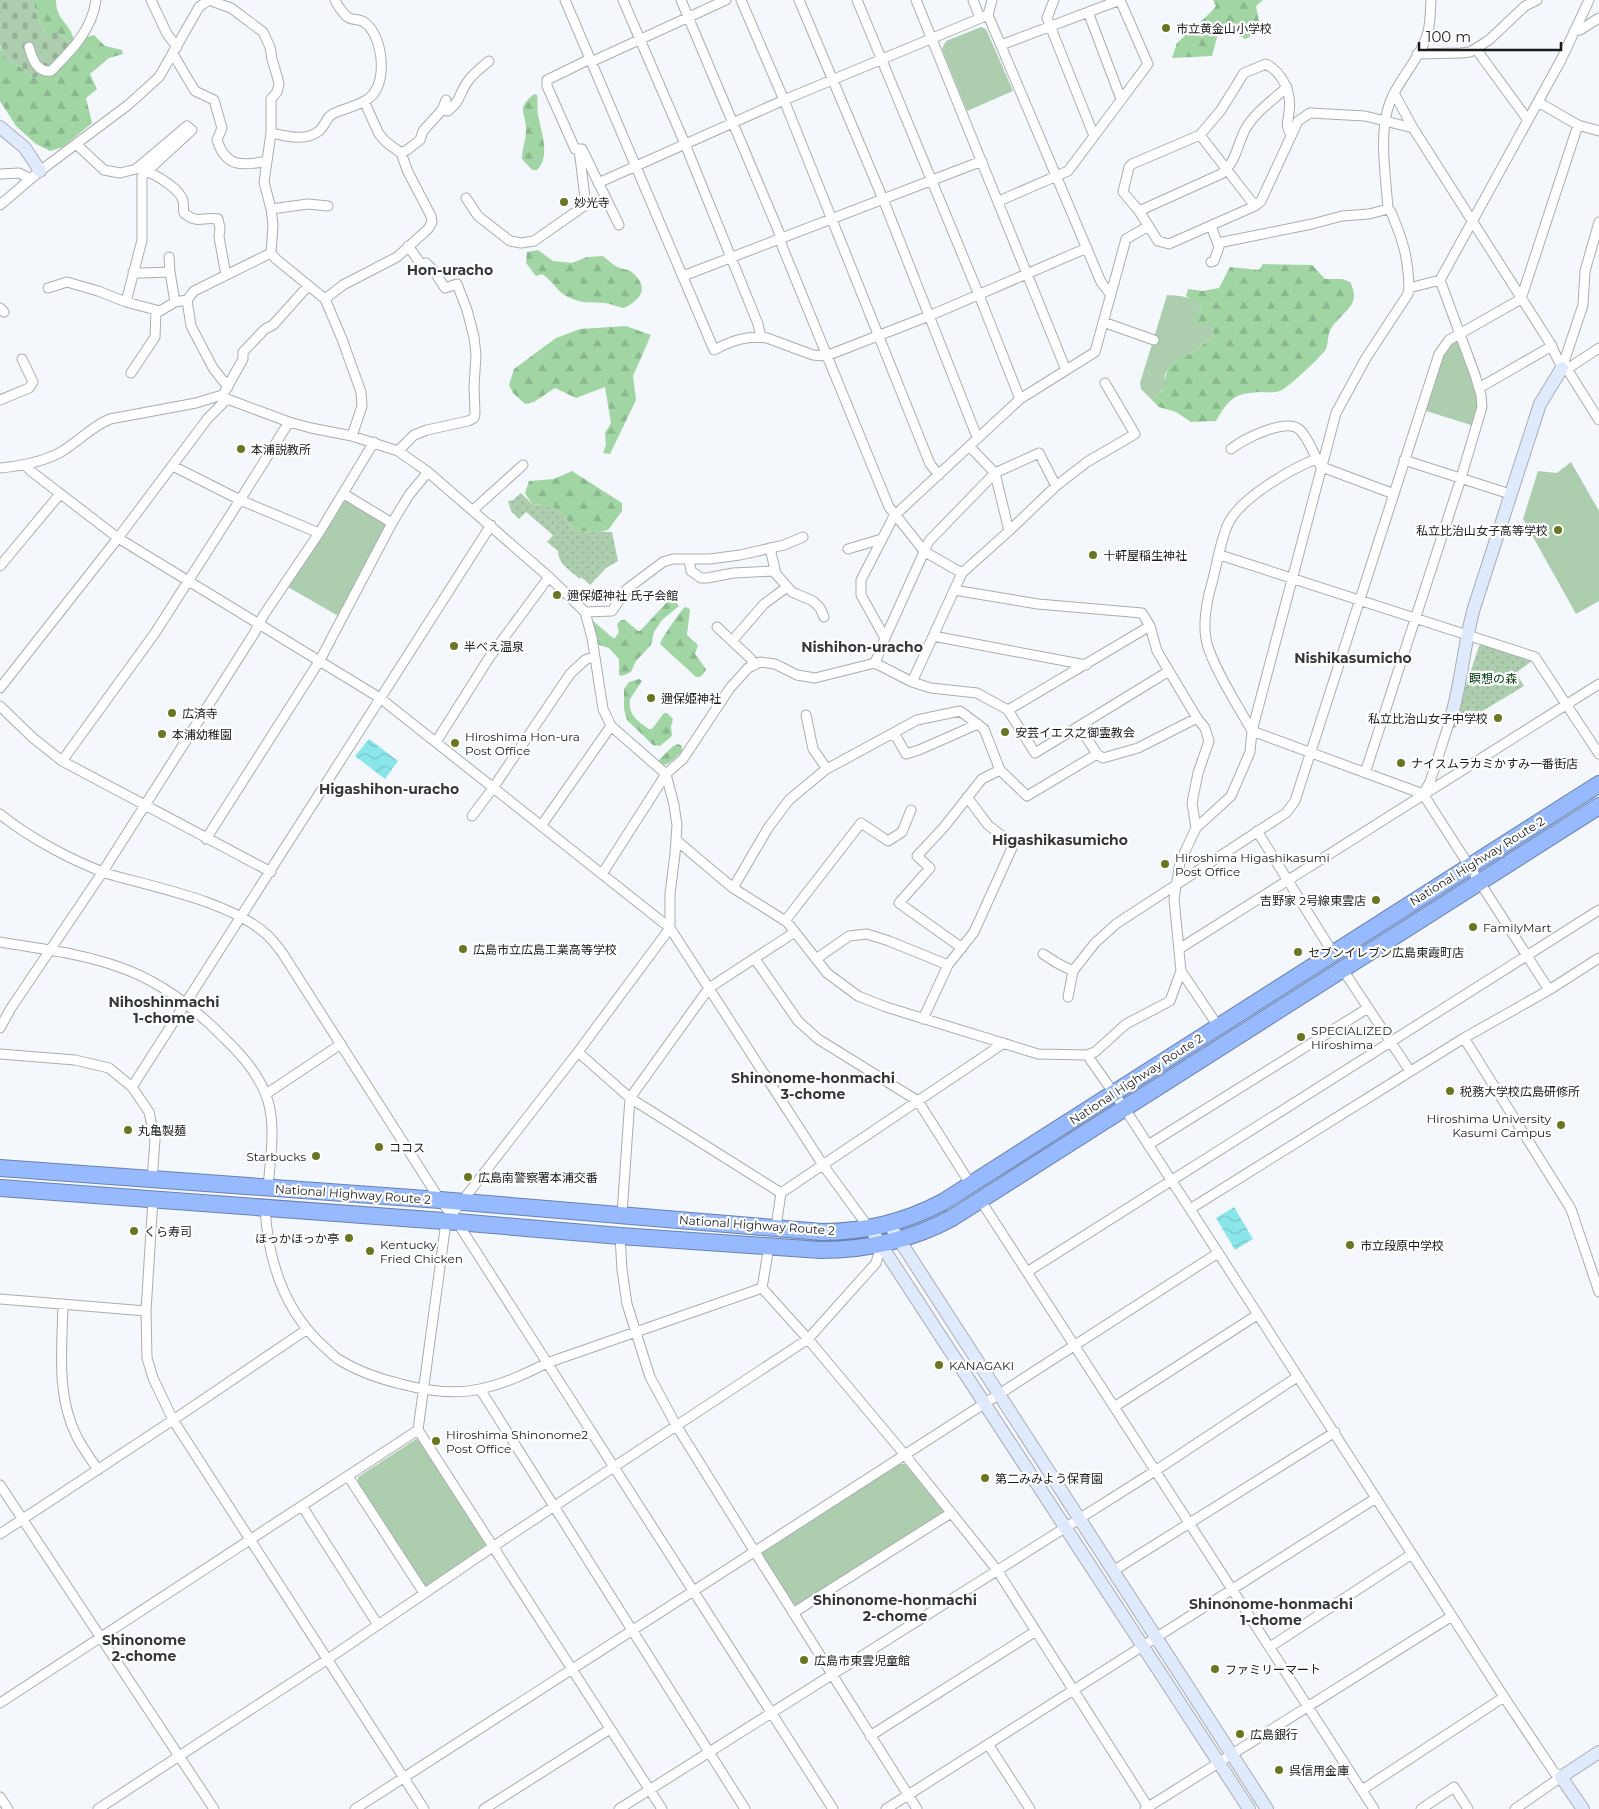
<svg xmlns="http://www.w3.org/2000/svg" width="1599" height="1809" font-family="Montserrat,'Noto Sans JP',sans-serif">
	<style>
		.green { fill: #adceae }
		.forest { fill: url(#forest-firs) }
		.cemetery { fill: url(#cemetery-stones) }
		.garden { fill: url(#garden-dots) }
		.water { fill: url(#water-waves) }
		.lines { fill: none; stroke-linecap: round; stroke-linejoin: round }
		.street-casing { stroke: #aaadb1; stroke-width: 11 }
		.secondary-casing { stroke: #aaadb1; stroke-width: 14 }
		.highway-casing { stroke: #6b82af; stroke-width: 18 }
		.street { stroke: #fff; stroke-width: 9 }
		.secondary { stroke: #e0eafe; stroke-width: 12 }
		.highway { stroke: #96bafd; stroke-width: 16 }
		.poi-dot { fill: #6a7621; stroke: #fff; stroke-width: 2 }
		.labels { text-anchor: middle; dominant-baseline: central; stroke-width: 4.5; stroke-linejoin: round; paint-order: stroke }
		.poi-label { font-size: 12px; fill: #1a1b1d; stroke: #fff; text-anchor: start }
		.park-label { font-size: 12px; fill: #003c0e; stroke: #fff }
		.street-label { font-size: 12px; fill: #1a1b1d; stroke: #fff }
		.neighbourhood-label { font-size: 14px; font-weight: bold; fill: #35373a; stroke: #fff }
	</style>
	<defs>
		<pattern id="forest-firs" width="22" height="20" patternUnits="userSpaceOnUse" patternTransform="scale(1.25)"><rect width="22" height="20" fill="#a1d6a4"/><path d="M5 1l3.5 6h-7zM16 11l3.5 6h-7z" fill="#8ab78d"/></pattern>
		<pattern id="cemetery-stones" width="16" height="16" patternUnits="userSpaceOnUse" patternTransform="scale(1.25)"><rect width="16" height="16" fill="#adceae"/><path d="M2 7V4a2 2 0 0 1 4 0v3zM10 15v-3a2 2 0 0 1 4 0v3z" fill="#94b095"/></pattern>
		<pattern id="garden-dots" width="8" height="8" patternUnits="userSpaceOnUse" patternTransform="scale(1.25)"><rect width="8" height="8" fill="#adceae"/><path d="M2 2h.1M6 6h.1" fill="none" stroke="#94b095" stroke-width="1.8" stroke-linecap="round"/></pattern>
		<pattern id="water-waves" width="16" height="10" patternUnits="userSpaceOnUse" patternTransform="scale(1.25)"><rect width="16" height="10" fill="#8ae6e9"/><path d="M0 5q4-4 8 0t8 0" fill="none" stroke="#76c5c7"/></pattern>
	</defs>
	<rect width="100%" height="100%" fill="#f4f7fc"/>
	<path class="green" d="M981,27L986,29L1013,91L967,111L942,49L946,41Z
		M1167,295C1181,296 1195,296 1202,310C1206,317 1208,324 1213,330L1212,337L1193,352L1173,363L1165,374L1164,386L1158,396L1151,399L1141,389L1140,383Z
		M1456,340L1460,342L1480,398L1474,426L1423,410L1444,350Z
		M1571,462L1599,511V601L1576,614L1523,519L1538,471L1557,473Z
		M348,500L385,523L387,528L340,617L288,587L343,502Z
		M416,1439L421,1440L486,1542V1547L428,1586L423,1585L358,1483V1477Z
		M899,1464H905L944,1509L943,1514L797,1606H792L761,1556L762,1551Z"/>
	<path class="forest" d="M33,0H56C56,21 70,22 74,40L71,43L60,34L47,37L38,19Z
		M1213,0H1263L1256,6L1261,31L1245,39L1229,28L1217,37L1212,56L1172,58L1177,43L1211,12L1216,6Z
		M94,35L105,46L122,50L123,54L109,58L90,74L97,89L86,98L92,123L63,147L50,151L36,144L16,126L0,101V47L6,60L19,66L33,78L61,63L87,37Z
		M534,94L537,95C538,102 537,109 538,115C541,132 551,156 537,170H532L522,159C522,149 526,139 526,130C526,111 515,110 534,94Z
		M538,250L553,261L572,263L587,257L603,256C608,260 614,266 620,268C625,270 630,269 634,274C650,290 639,300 624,308C618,307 611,304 605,303C589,302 581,304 566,296C556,290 552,280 542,274L536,276L526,263L527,252Z
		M1263,264L1312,265L1325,279H1342L1350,282C1362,305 1344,310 1332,327C1327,334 1329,341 1326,349C1321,357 1289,387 1280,391C1275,393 1267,392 1261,392C1234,393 1229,399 1216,421L1191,422L1176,412L1159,407L1151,399C1170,392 1160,376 1172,364C1178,358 1187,356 1193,352C1200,347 1206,342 1212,337L1213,330L1209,325L1195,323L1201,307L1186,296L1188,289L1203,291L1219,288L1230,267L1259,270Z
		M626,326L651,335L633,376L636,400L610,454L603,453L606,445L605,433L611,423L605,387L576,398L555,388L534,402L525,404L513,393L509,385L514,369L556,338L580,329Z
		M572,471L622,503V511L608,530L599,532L574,531C560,509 558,506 532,504L525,493L529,481L554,479Z
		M673,598L679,606L662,620L654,632L651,645L636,661L631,672L622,676L619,675V659L609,648L599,645L592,620L613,638H615L619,632L617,624L621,620H625L638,631H640L670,599Z
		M685,607L690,609L687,635L698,645L695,654L706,669L705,672L700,677H696L660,644C661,639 681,610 685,607Z
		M639,679L642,681L630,699C628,715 637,721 649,729H652L664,713H667L673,719L671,726L672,736L660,746L653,745L627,720L624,709V689L629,682Z
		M678,744L682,746V752C674,758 667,770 657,762L673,746Z"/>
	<path class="cemetery" d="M0,0H33L38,19L47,37L53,31L60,34L71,43C61,63 55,73 33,78L19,66L5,60L0,45Z"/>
	<path class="garden" d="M521,493L532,504C559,506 560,509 574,531L612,532L618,561L606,568L590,585L581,577L580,579C570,570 558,564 558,551L547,542L553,535L526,512L519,519L511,511L508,501L513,500Z
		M1483,644L1533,660L1516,673L1524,686L1451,730L1479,646Z"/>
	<path class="water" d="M369,739L398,761L385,779L355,756Z
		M1234,1207L1253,1239L1235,1250L1216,1218Z"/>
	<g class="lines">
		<g class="street-casing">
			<path id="street" d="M151,0L167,34L177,47
				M212,0L214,2L231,8L263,32L270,47L272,59L277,76L279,84L277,92L271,99V133L264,182L271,209L273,225L271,253L276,259L325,299L342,339L361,392L362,406L352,436
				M565,0L714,350C731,341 747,335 767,338L813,355L826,356L929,316L1087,248
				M623,0L685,144L758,324L761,337
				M681,0L781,237L782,246L889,507L925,552L962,573
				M741,0L784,100L930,464L939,475
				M799,0L883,199L977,437
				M857,0L979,295L1020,399
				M916,0L1066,370
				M973,0L980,18
				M992,0L988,15L1101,282L1111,295
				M1054,0L1047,18L1094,136
				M1088,12L1121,99
				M1574,31L1580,30L1599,18
				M1001,45L1120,0
				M29,47C32,58 37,73 51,71C72,50 92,30 96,0
				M1476,49L1528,120
				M173,54L195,91L214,100L222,128L217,140C226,168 243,166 267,161
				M1417,54L1461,53L1470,52L1489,40L1525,6L1537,0
				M590,59L547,80V86L575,149H582L619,225
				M591,62L726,0
				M1394,93L1413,128L1550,343L1562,368L1567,369L1599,420
				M1538,102L1578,125L1599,131
				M442,110L448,111C461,100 458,97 466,84C472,74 481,68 489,61
				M271,133C286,136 305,142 319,131C327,124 325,116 337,112C349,107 366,104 374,93C387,76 382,34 364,22C359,19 353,20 349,18C344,15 337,5 335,0
				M1200,135L1255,206
				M1291,135C1285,126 1288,123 1289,112C1292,93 1283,73 1266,64L1244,73L1221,110L1200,135L1132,164L1129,167L1123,192L1139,211L1158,241L1169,244L1255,206L1261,201L1298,121L1310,113L1365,116L1413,128
				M76,144L104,170L120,173L136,169L187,126L192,130L142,176V240L126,302
				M401,153L407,150L420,140L423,131L442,110L446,100
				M147,172C157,175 181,190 183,201C184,205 183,209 184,213C199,225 202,216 218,219L220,228L219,237L226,275
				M0,174L19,173L31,179
				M598,183L784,100L988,15
				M466,198L478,216L510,241L521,243L534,241L584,206L585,198L579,149
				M999,201L1068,171L1148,64L1120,0
				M0,205L40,171L128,105L159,77L199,7L209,0
				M271,209L308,204L328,206
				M1139,211L1221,174C1236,163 1237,145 1245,130C1254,113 1273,100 1287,87
				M1211,226L1219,247L1214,261L1211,262
				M1218,243L1312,224L1342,216L1369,214L1388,209
				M169,257L170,272L175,302
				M133,272L142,273L170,272
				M683,276L982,161
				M48,288L67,282L98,291L126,302L160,311L175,302L187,300
				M1409,288C1408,256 1403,241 1391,212L1388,209C1386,177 1378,133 1390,102C1399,79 1418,61 1426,38C1431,26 1430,13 1431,0
				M325,299L343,285L397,257L428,229L432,222L431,216L408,172L401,153L386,142L379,134L364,101
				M0,308L4,312
				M1103,322L1154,340
				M1562,368L1583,305L1585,271L1599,222
				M1567,369L1599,348
				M131,373L155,337L156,310
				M228,387L213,368L191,326L187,300L194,291L271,253
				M1479,388L1552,346
				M225,391L243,359V352L265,329L273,325L308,286
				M0,400L29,388L33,382L22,359
				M1231,449C1243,439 1287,417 1300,430C1309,439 1314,455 1320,465L1322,467L1394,494
				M398,451L414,435L427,430L468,421L474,418L475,413L474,386L476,355L474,337L467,310L457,284L445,288L434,271L426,263L421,264L408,246
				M1316,459C1291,469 1240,498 1228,524C1221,539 1217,563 1213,579C1207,599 1201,626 1208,647C1217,674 1238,706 1252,731L1423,794L1549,990
				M1404,460L1510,494
				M25,465L32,472L118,538L380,698L670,928L823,1165L869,1228
				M173,466L240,500L319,533
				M0,468C21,466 43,462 61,452C78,442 92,426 110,419L196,403L222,395L227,399L289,422L311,428L352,436L398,451L428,472L549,577L585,612L592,638L603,709L611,726L666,774L674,805L677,825L675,854L670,894V928L578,1052L446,1222L418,1430L662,1809
				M344,494L392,523
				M473,510L523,465
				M1009,531L1056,486L1087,462L1135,434L1105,383
				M770,548L776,574L792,592L813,601L820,608L824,617
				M848,549L878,540L881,542
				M1220,555L1535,657L1599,754
				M689,559L691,571L701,578H707L733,573L775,571
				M0,566L60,494
				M954,590L1038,604L1142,613L1150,626L1157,651L1197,718L1205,728L1209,741L1198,773L1192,803L1196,828
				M585,612L612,611L627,589L663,562L673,559H710L740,555L784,545L803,537
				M717,627L750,658L755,665
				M933,636L1086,665
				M885,638L929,541L995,473L1039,453L1056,486
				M732,641L764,604L787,587
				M875,663L912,682L931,688L977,693L1008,710L1035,753L1169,671
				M912,682L962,573L1009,531L995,473L969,446
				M0,688L118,538L208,418L227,399
				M0,706L32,737L62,761L271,872
				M1008,710L1150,626
				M806,715L813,749L827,769
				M1079,726L1097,754L1103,758L1138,748L1197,718
				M892,734L897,738L906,754L919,750L978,724
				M436,742L489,658L549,577
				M62,761L155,633L240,500L289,422
				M1365,773L1461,478L1482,407L1481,395L1475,375L1440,280L1561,60L1589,0
				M1423,794L1430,782L1452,714
				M0,814C29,838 73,861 108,874C154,887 231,902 266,934C272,939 278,947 283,954L440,1200L457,1222L833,1809
				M472,816L493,788L570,674L585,660L594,656
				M541,826L611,726
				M1257,831L1333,953
				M206,839L320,660L392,523L409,495L428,472
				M676,840L733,888L787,922L827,973L858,996L886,1007L1038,1054L1087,1055L1095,1052L1126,1024L1170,1001L1181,971
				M602,874L666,774L683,759L730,688L748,668L760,662L775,664L797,675L815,678L875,663L885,638L861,595V580L894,516L1020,399L1095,352L1126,239L1147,227
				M733,888L768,828L789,800L825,770L917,720L960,711L984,729L1000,770L1027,796L1097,754
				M785,921L861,823L888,841L902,832L911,810
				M0,942C40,949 81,953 119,967C160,981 196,1009 225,1039C243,1056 261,1077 268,1101C276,1129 270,1160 268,1188
				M962,948L899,903L930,868L917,856L944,827L982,779L1000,770
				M1179,949L1599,684
				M1043,954L1057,963L1073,971
				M755,959L798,1021L818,1039L918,1101L971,1185
				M816,959L849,936L867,934L889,941L948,965
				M1343,970L1410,1071
				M1068,997L1073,971L1095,943L1116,924L1286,813L1295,801L1439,354L1449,340L1521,299L1578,125
				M923,1019L948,965L974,932L1012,848L1005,838L988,825L967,797
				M1218,1026L1181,971L1174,899L1180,862L1196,828L1231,796L1250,752L1252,731L1336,413L1366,358L1408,294L1409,288L1440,280
				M0,1028L11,1008L100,876L255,632L263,616L319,533L374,442
				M1464,1038L1571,1209L1599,1292
				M578,1052L630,1098L781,1193
				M0,1054L75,1060L109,1068L132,1087L149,1112L155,1140L152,1180
				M1087,1055L1125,1109L1190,1209L1504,1697L1554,1772L1561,1777L1515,1809
				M132,1087L491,525
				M266,1094L341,1044
				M1148,1145L1368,1008
				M153,1199L146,1311L147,1358L153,1378L173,1420L424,1809
				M981,1201L1374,1809
				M265,1208C268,1259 283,1308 321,1344C327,1349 332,1355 338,1359C357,1371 380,1379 401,1384C427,1391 454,1395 480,1389C504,1384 525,1374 547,1363L762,1288L769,1246
				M1190,1209L1464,1038L1549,990L1599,958
				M622,1214L630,1098L709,988L795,932
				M776,1227L781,1193L1004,1043
				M620,1236L622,1270L627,1304L650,1377L676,1425L755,1552L917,1809
				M1027,1272L1599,910
				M762,1288L808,1339L905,1455L997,1570L1148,1807
				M0,1299L146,1311
				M63,1304C62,1349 56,1396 77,1437C83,1449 91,1459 98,1470
				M480,1389L745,1809
				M1114,1407L1257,1315
				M348,1476L424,1593
				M0,1485L214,1809
				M302,1506L378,1625
				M0,1534L173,1420L306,1330
				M1113,1571L1335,1432
				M793,1613L951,1513
				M1270,1647L1412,1554
				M0,1703L418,1430
				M870,1736L1036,1631
				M988,1744L1030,1809
				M1362,1790L1504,1697
				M0,1797L8,1809
				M98,1809L328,1659L494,1546L808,1339L876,1263L881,1245
				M355,1809L1218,1253
				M484,1809L610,1729
				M619,1809L1155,1471L1297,1377
				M886,1809L1376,1498
				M1145,1809L1452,1616
				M1421,1809L1454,1787L1468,1809"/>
		</g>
		<g class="secondary-casing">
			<path id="secondary" d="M0,127L25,148L40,171
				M1452,714C1462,679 1464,643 1474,608L1540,404L1562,368
				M889,1224L1267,1809
				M870,1228L1249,1809
				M1583,1809L1561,1777L1599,1752"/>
		</g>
		<g class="highway-casing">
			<path id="highway" d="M0,1168L440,1200L822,1232C865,1232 905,1222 943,1202L1599,784
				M0,1188L457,1222L620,1236L821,1250C868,1250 911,1240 952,1218L1599,806"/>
		</g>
		<use href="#street" class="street"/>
		<use href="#secondary" class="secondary"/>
		<use href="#highway" class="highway"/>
	</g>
	<g class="poi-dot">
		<circle cx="1166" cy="28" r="5"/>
		<circle cx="564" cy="202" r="5"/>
		<circle cx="241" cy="449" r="5"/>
		<circle cx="1558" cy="530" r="5"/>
		<circle cx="1093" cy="555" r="5"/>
		<circle cx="557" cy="595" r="5"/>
		<circle cx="454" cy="646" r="5"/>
		<circle cx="651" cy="698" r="5"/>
		<circle cx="172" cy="713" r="5"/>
		<circle cx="1498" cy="718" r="5"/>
		<circle cx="1005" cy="732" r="5"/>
		<circle cx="162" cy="734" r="5"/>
		<circle cx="455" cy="743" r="5"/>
		<circle cx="1401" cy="763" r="5"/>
		<circle cx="1165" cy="864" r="5"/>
		<circle cx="1376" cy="900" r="5"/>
		<circle cx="1473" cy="927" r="5"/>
		<circle cx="463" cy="949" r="5"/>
		<circle cx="1298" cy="952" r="5"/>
		<circle cx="1301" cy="1037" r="5"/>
		<circle cx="1450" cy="1091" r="5"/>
		<circle cx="1561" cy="1125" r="5"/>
		<circle cx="128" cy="1130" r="5"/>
		<circle cx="379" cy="1147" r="5"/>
		<circle cx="316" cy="1156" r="5"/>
		<circle cx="468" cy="1177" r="5"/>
		<circle cx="134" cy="1231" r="5"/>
		<circle cx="349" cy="1238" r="5"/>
		<circle cx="1350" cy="1245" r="5"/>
		<circle cx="370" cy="1251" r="5"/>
		<circle cx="939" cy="1365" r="5"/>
		<circle cx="436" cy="1441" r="5"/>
		<circle cx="985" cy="1478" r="5"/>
		<circle cx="804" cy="1660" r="5"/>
		<circle cx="1215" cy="1669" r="5"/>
		<circle cx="1240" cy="1734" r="5"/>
		<circle cx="1279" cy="1770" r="5"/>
	</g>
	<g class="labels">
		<g class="poi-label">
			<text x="1176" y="28">市立黄金山小学校</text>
			<text x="574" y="202">妙光寺</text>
			<text x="251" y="449">本浦説教所</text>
			<text x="1548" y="530" text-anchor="end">私立比治山女子高等学校</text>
			<text x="1103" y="555">十軒屋稲生神社</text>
			<text x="567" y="595">邇保姫神社 氏子会館</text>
			<text x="464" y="646">半べえ温泉</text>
			<text x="661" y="698">邇保姫神社</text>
			<text x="182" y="713">広済寺</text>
			<text x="1488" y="718" text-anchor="end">私立比治山女子中学校</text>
			<text x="1015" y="732">安芸イエス之御霊教会</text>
			<text x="172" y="734">本浦幼稚園</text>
			<text x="465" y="736">Hiroshima Hon-ura<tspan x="465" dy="14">Post Office</tspan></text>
			<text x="1411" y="763">ナイスムラカミかすみ一番街店</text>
			<text x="1175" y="857">Hiroshima Higashikasumi<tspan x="1175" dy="14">Post Office</tspan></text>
			<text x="1366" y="900" text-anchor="end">吉野家 2号線東雲店</text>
			<text x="1483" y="927">FamilyMart</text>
			<text x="473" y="949">広島市立広島工業高等学校</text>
			<text x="1308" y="952">セブンイレブン広島東霞町店</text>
			<text x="1311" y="1030">SPECIALIZED<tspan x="1311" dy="14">Hiroshima</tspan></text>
			<text x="1460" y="1091">税務大学校広島研修所</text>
			<text x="1551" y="1118" text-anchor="end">Hiroshima University<tspan x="1551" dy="14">Kasumi Campus</tspan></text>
			<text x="138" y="1130">丸亀製麺</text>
			<text x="389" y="1147">ココス</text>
			<text x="306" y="1156" text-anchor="end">Starbucks</text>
			<text x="478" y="1177">広島南警察署本浦交番</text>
			<text x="144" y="1231">くら寿司</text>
			<text x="339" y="1238" text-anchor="end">ほっかほっか亭</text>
			<text x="380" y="1244">Kentucky<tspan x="380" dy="14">Fried Chicken</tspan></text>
			<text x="1360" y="1245">市立段原中学校</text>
			<text x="949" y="1365">KANAGAKI</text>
			<text x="446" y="1434">Hiroshima Shinonome2<tspan x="446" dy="14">Post Office</tspan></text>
			<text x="995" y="1478">第二みみよう保育園</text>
			<text x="814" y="1660">広島市東雲児童館</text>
			<text x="1225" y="1669">ファミリーマート</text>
			<text x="1250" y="1734">広島銀行</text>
			<text x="1289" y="1770">呉信用金庫</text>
		</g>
		<g class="park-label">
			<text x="1493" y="678">瞑想の森</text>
		</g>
		<g class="street-label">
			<text transform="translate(1477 861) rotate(-32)">National Highway Route 2</text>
			<text transform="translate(1136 1079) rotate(-33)">National Highway Route 2</text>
			<text transform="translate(353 1194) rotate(4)">National Highway Route 2</text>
			<text transform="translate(757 1225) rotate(4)">National Highway Route 2</text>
		</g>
		<g class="neighbourhood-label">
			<text x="450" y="270">Hon-uracho</text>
			<text x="862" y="647">Nishihon-uracho</text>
			<text x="1353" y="658">Nishikasumicho</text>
			<text x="389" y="789">Higashihon-uracho</text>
			<text x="1060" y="840">Higashikasumicho</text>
			<text x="164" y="1002">Nihoshinmachi<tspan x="164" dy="16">1-chome</tspan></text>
			<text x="813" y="1078">Shinonome-honmachi<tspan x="813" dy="16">3-chome</tspan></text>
			<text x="895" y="1600">Shinonome-honmachi<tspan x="895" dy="16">2-chome</tspan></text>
			<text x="1271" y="1604">Shinonome-honmachi<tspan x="1271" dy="16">1-chome</tspan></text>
			<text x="144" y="1640">Shinonome<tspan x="144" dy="16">2-chome</tspan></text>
		</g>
	</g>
	<path d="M1419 42v8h142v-8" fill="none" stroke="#1a1b1d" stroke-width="2.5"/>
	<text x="1426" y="42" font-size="15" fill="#1a1b1d" stroke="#ffffff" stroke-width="4" paint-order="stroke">100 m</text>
</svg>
